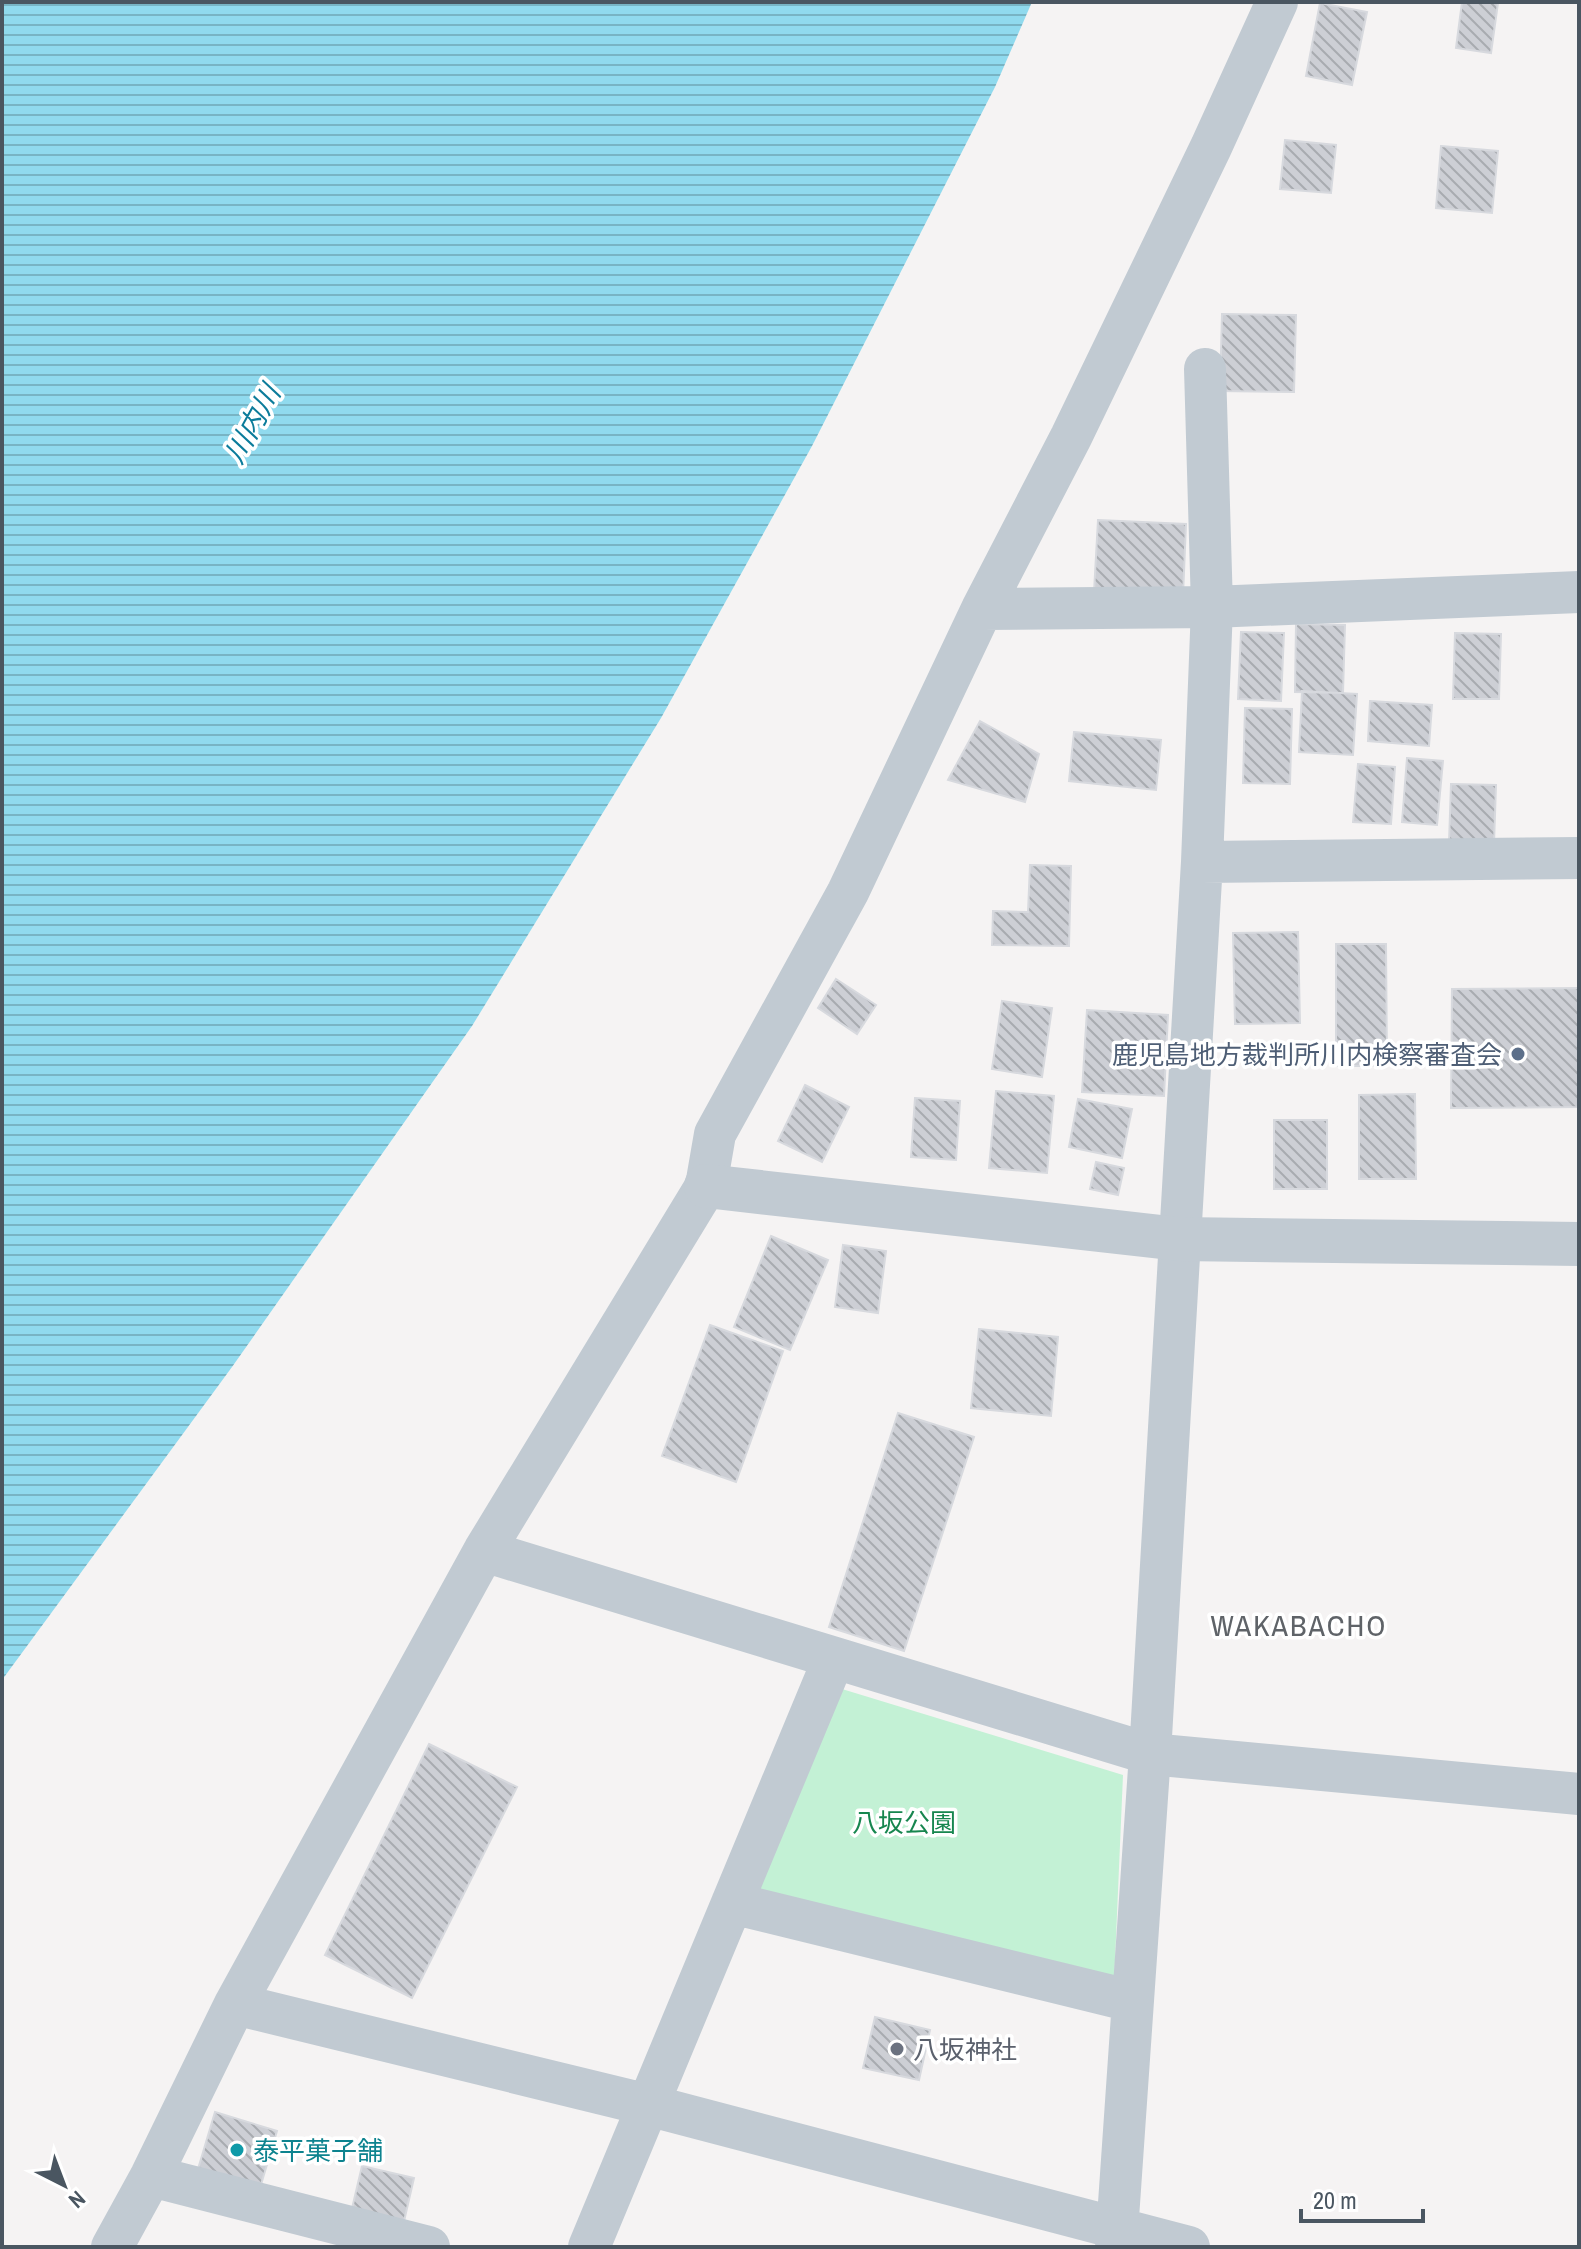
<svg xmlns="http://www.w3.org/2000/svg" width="1581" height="2249" font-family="'Archivo Narrow','Noto Sans JP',sans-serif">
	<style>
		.green { fill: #c3f1d5 }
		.water { fill: url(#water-rules) }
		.building { fill: url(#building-back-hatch); stroke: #d7d9de; stroke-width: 2 }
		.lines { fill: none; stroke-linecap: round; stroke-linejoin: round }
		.minor { stroke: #c1cad2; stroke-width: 42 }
		.tertiary { stroke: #c1cad2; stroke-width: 44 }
		.service-dot { fill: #5c6f8a; stroke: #fff; stroke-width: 3 }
		.worship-dot { fill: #6b7280; stroke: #fff; stroke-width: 3 }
		.culture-dot { fill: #0f9aa8; stroke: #fff; stroke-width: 3 }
		.labels { text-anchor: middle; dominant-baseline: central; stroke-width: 7; stroke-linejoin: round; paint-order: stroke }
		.service-label { font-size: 26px; fill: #4e5e75; stroke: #fff; text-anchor: end }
		.park-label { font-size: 26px; fill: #17864f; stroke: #fff }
		.worship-label { font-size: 26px; fill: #5b616d; stroke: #fff; text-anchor: start }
		.culture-label { font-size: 26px; fill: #0d838f; stroke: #fff; text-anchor: start }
		.water-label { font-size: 28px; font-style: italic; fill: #0c7c9b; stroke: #fff }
		.quarter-label { font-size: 30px; letter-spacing: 2px; fill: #5f6368; stroke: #fff }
	</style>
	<defs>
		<pattern id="water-rules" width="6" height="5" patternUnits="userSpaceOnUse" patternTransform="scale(2)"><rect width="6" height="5" fill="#90daee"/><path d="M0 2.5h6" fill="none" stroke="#78b4c4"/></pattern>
		<pattern id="building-back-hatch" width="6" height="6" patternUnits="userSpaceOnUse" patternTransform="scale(2)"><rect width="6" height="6" fill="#cdcfd5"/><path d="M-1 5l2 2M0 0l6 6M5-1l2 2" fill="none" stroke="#a8abb0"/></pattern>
	</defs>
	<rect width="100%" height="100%" fill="#f5f3f3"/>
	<path class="green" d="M842,1689L1123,1775L1114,1984L759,1889Z"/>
	<path class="water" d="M2,2H1032L995,87L812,446L661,718L472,1026L232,1367L2,1680Z"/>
	<path class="building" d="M1462,2L1498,3L1491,53L1456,48Z
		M1320,3L1367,12L1352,85L1306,76Z
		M1285,140L1336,145L1331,193L1280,189Z
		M1441,146L1498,151L1492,213L1436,208Z
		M1222,314L1296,315L1294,392L1220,391Z
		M1098,520L1186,524L1183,596L1094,592Z
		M1296,624L1345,625L1343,693L1295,692Z
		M1241,632L1284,633L1281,701L1238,699Z
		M1455,633L1501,634L1499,699H1453Z
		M1302,691L1357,694L1353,755L1299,752Z
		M1370,701L1432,705L1429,746L1368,741Z
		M1245,708L1292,709L1290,784L1243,783Z
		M980,721L1039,754L1025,802L948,780Z
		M1074,732L1161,740L1156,790L1069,781Z
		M1407,758L1443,761L1437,825L1402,822Z
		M1358,764L1395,767L1391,824L1353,822Z
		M1451,784L1496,785L1494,844L1449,843Z
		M1030,865L1071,866L1069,946L992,945L993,911L1028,912Z
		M1298,932L1300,1023L1235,1024L1233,933Z
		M1336,944H1386L1387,1066H1336Z
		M836,979L876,1005L857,1034L818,1008Z
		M1579,988V1107L1451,1108L1452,989Z
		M1002,1001L1052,1008L1042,1077L992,1069Z
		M1087,1010L1168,1015L1164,1096L1082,1092Z
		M805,1085L849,1107L822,1162L778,1141Z
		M996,1091L1054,1096L1047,1173L989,1168Z
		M1415,1094L1416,1179H1359V1095Z
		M915,1098L960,1101L956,1160L911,1157Z
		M1078,1099L1132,1109L1122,1158L1069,1147Z
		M1274,1120H1327V1189H1274Z
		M1096,1162L1124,1168L1118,1195L1090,1189Z
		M771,1236L828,1260L790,1350L734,1327Z
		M843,1245L886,1251L878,1313L835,1307Z
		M710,1325L783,1351L736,1482L662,1456Z
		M979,1329L1058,1337L1051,1416L971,1408Z
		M898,1413L974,1437L904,1651L829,1627Z
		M429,1744L517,1787L412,1998L325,1955Z
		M875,2017L930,2030L919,2080L863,2068Z
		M215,2112L277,2131L260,2188L198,2169Z
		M362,2166L414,2178L402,2230L350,2217Z"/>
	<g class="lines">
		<path class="minor" d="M982,609L1212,607L1579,592
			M1202,862L1579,858
			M484,1551L1150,1754L1579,1794
			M732,1903L1132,2001
			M235,2004L648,2105L1189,2247
			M151,2176L429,2247
			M112,2247L151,2176L235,2004L484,1551L706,1186L715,1134L848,892L982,609L1071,437L1211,147L1277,2
			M589,2247L834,1658
			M1116,2247L1150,1754L1202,862L1212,607L1205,369"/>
		<path class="tertiary" d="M706,1186L1179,1239L1579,1244"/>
	</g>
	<circle class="service-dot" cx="1518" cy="1054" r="8"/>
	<circle class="worship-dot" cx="897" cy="2049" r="8"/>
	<circle class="culture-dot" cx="237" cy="2150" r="8"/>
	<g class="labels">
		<g class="service-label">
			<text x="1502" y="1054">鹿児島地方裁判所川内検察審査会</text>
		</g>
		<g class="park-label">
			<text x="904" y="1822">八坂公園</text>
		</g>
		<g class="worship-label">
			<text x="913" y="2049">八坂神社</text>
		</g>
		<g class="culture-label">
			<text x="253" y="2150">泰平菓子舗</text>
		</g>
		<g class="water-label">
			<text transform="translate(252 424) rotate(-61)">川内川</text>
		</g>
		<g class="quarter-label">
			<text x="1299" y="1625">WAKABACHO</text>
		</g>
	</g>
	<rect width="1581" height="2249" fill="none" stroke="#4a5661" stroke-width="8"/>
	<g transform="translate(64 2185) rotate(138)" stroke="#ffffff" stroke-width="6" paint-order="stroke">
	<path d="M0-6L14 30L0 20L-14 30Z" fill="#4a5661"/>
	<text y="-12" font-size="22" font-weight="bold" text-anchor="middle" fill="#4a5661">N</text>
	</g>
	<path d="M1301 2209v12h122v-12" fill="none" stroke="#4a5661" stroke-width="4"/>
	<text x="1313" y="2209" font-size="24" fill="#4a5661" stroke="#ffffff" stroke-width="6" paint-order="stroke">20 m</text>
</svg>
